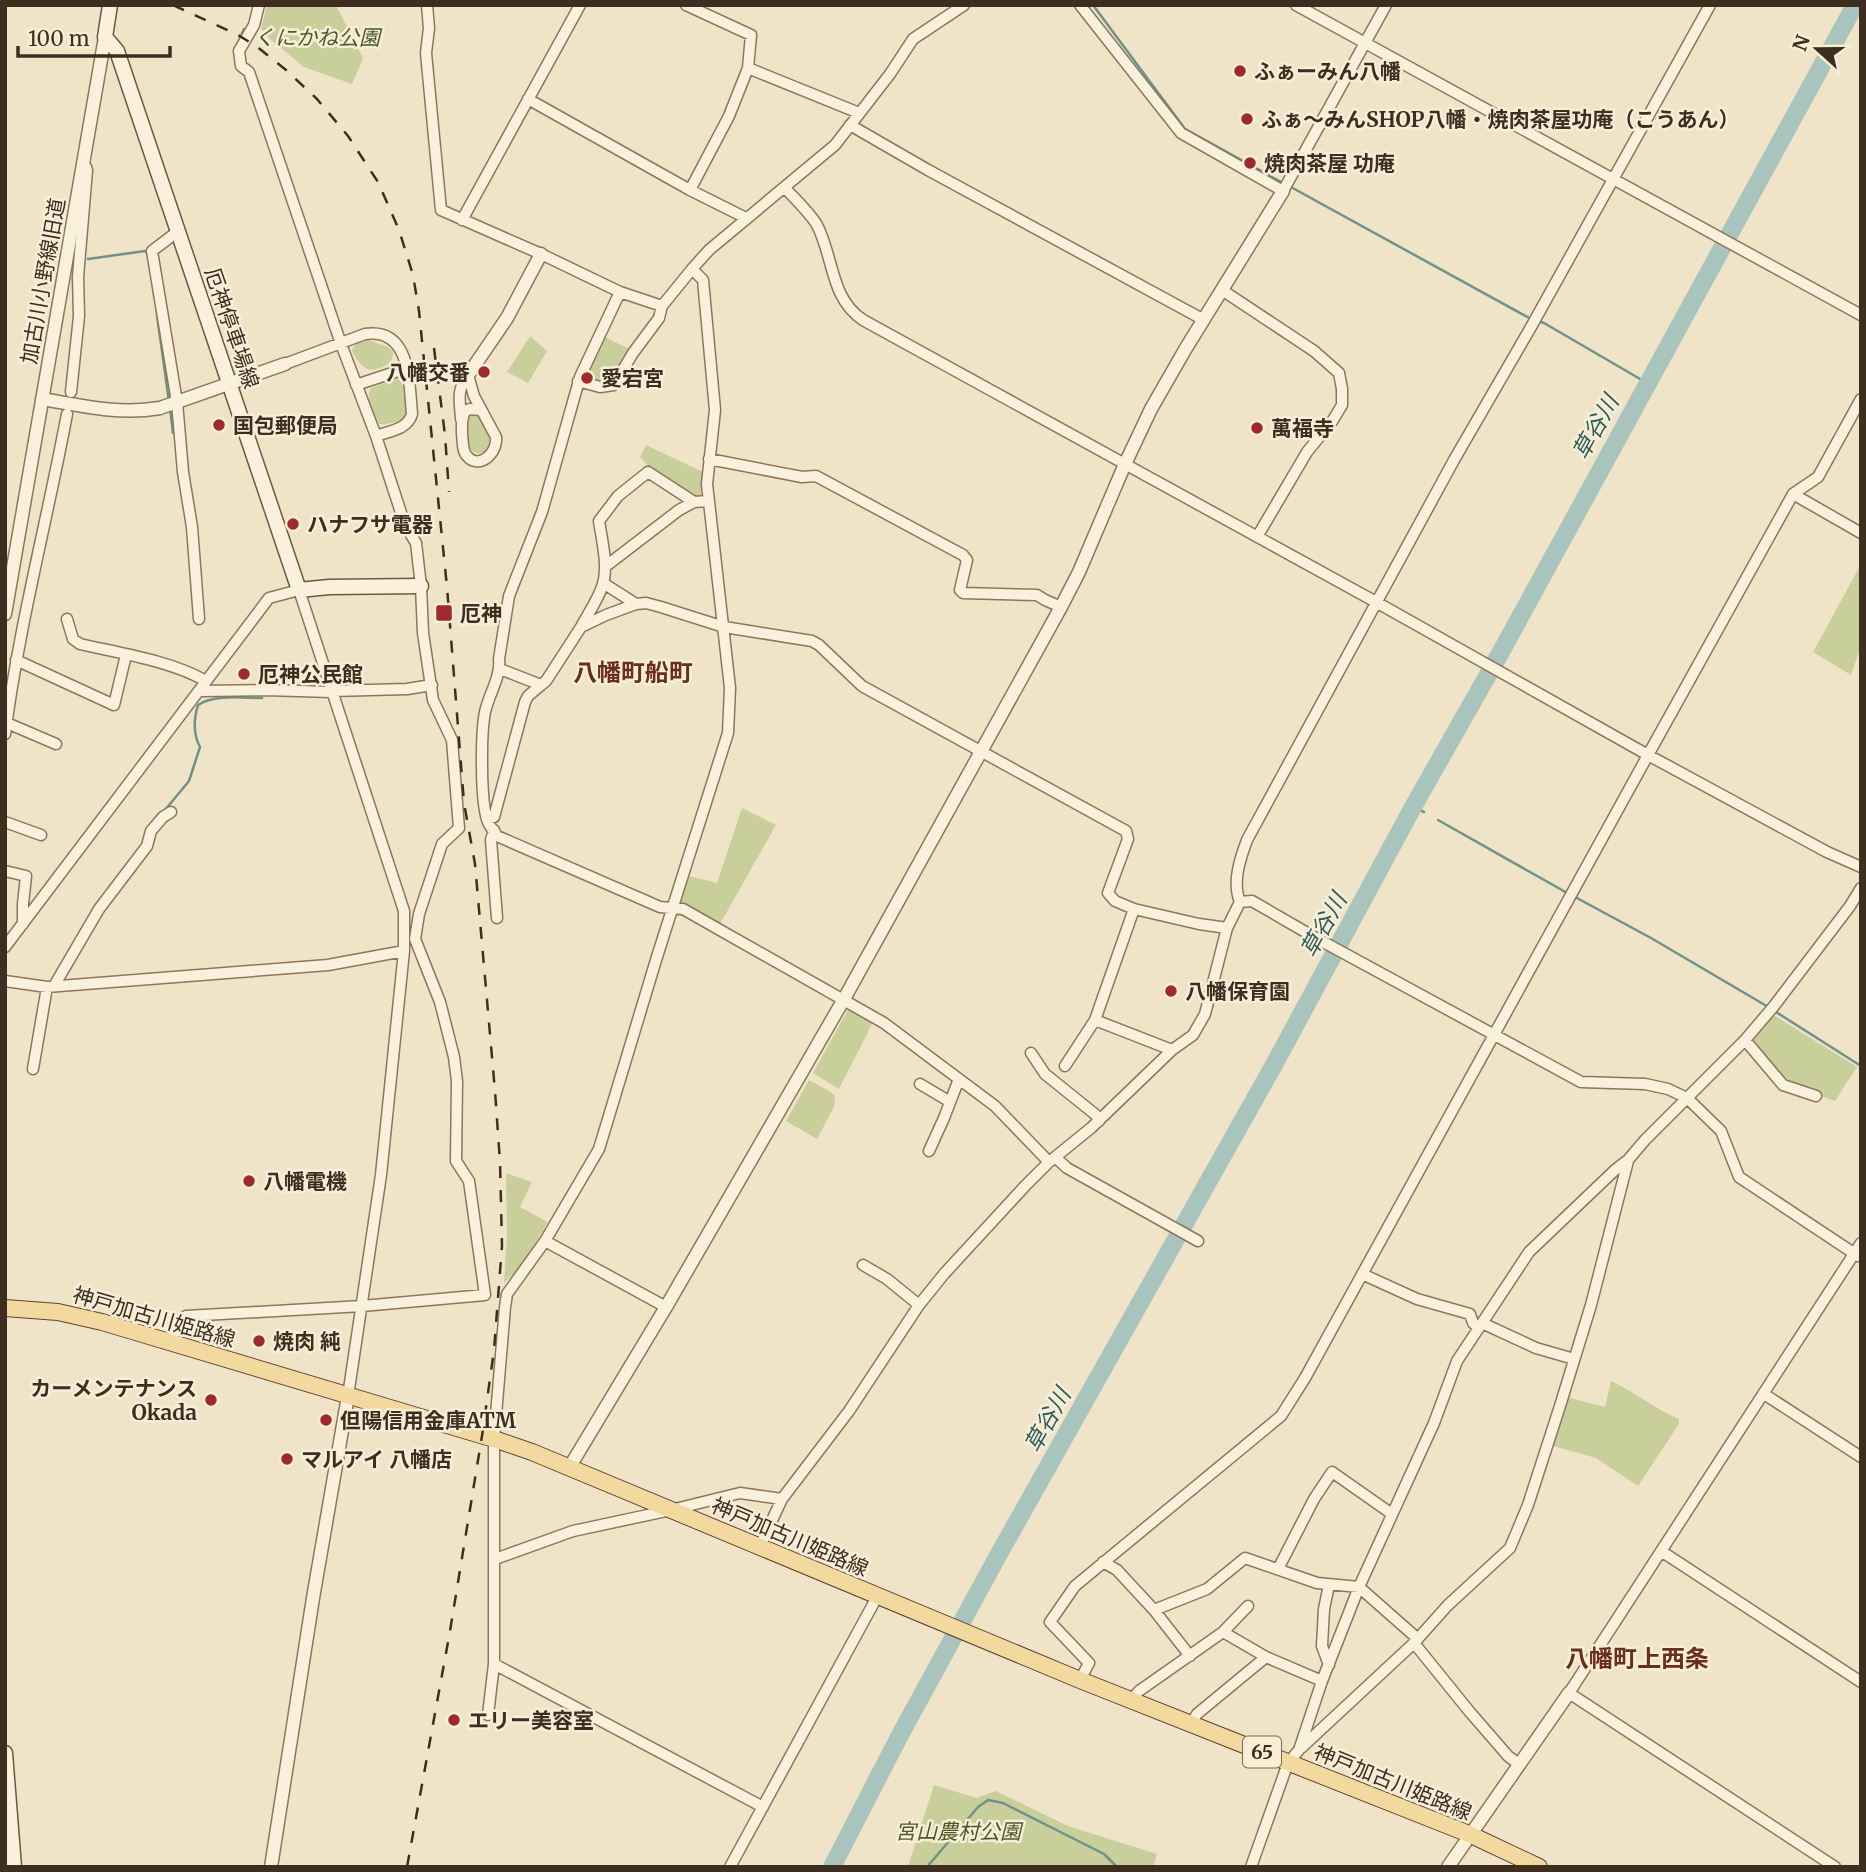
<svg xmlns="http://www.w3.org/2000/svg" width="1866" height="1872" font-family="Merriweather,'Noto Sans JP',serif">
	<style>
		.green { fill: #c9cf9b }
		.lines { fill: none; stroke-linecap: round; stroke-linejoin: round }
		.stream { stroke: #6f938a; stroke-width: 2.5 }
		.river { stroke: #a9c4bc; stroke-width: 18 }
		.minor-casing { stroke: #8d765c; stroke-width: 13 }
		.tertiary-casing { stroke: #8d765c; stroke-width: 15 }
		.secondary-casing { stroke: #6f573f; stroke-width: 17 }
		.primary-casing { stroke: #5b4430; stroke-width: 18 }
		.minor { stroke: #faf1dc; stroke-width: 10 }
		.tertiary { stroke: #faf1dc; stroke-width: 12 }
		.secondary { stroke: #faf1dc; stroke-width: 14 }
		.primary { stroke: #f3d9a0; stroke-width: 16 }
		.rail { stroke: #3d2e20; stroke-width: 2.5; stroke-dasharray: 12 12; stroke-linecap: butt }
		.poi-dot { fill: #9e2a2b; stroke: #f7eed8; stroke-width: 2.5 }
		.labels { text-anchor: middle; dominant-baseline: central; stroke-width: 5; stroke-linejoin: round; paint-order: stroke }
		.shield { fill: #f7eed8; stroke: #756857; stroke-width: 2 }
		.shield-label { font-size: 19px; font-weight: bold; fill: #3d2e20 }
		.park-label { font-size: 21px; font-style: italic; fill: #4d5a26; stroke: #f7eed8 }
		.poi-label { font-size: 21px; font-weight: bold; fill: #3d2e20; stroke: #f7eed8; text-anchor: start }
		.street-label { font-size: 21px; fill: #3d2e20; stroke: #f7eed8 }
		.water-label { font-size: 23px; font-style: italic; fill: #2f5d5a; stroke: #f7eed8 }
		.quarter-label { font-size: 24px; font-weight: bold; fill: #6b2e1e; stroke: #f7eed8 }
	</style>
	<rect width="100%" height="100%" fill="#f0e4c8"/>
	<path class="green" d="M267,5H336L363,58L352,84L304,67L270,39L262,30L261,28Z
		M530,336L547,351L528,383L507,372Z
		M603,336L631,350L612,382L589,384L591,377L586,374Z
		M368,340L388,347L393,351V355L390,363C369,375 363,371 352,351C354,343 360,342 368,340Z
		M399,377C405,386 405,403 406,414C402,422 387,425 379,424C373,413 365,399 371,388Z
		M476,413C485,423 494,437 488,450C481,455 472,454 467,446V414Z
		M646,445L703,472L701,495L696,498C676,486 655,475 640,457Z
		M1861,564V646L1851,675L1813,652Z
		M742,808L776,825L720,924L681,902L689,876L717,883Z
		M849,1008L873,1022L839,1089L813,1073Z
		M1772,1014L1857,1067L1835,1101L1783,1082L1752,1044V1038Z
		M809,1080L831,1092L835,1097L834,1107L817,1139L786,1121Z
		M506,1173L532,1182L520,1207L548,1222L522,1266L504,1283L507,1235Z
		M1611,1381C1635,1392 1655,1409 1679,1419V1424L1638,1486L1596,1458L1553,1446L1566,1397L1605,1407Z
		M934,1785L977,1798L996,1791L1068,1826L1157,1854L1153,1867H908Z"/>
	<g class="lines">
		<path class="stream" d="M1093,5L1185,129L1283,183
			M237,45L244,29
			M1289,186L1531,319
			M88,259L145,251L148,253
			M157,315L169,402
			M1538,321L1544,323L1647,383
			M170,408L173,433
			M1413,807L1424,812
			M165,810L189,781L200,747C193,734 194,718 198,705C215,694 242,698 262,698
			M1438,820L1569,894
			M1575,897L1651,938L1770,1008
			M1776,1012L1861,1066
			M927,1867L978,1807L988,1800L1003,1803L1104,1854L1117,1867"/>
		<path class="river" d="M832,1867L900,1735L1000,1552L1275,1063L1413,807L1502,650L1855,5"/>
		<g class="minor-casing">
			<path id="minor" d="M427,5L429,28L426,53L441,210L541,254L620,292L662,306
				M686,5L751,35L748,68L859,113
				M1080,5L1181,133L1283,191L1386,5
				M1296,5L1861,315
				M528,99L690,190L746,218
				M850,125L928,170L1204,320
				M785,188C795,199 810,213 817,225C834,258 830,298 863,320L1376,602L1648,755L1827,852L1861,867
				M690,190L729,116L748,68
				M462,220L580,5
				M177,232L152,251L177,402L183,472L192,527L199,619
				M1222,290L1314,351L1339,373L1342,389V405L1333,420L1307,452L1257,537
				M620,292L580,377L542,512L509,596L499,659C501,677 489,694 485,712C481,732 480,803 488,822C490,827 494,831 497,836L660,907L683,909L884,1023L995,1106L1049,1162
				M285,364L365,334C411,327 409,383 412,414C408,429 390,431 376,436
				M468,375L474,396L496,437C498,454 478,470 467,456C462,451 463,441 462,434C462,425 461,419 465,411L470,409L480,410
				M578,381L600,387L614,385L633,353L659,318L662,306L692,269
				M356,385L407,368
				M71,392L79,316L78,277L87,170L86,167
				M461,419C460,400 456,391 468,375
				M709,459L802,477L816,476L963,555L967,560L960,590L963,593L1037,595L1045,600L1061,607
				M1793,494L1861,533
				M606,566L679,510L694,502
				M603,583L636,604
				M67,619L73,639L80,644C119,653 172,661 206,681
				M581,627C588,614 597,601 602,587C609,568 602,541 599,521L618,496L648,472L694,502L708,501
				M16,660L114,705L126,655
				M500,669L541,685L546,681L581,627L606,615L636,604L646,603L661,607L724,627L812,641L819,645L862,686L1126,831L1128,839L1108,893L1115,901L1134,909L1199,924L1227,928
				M199,691L266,690L331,692
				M332,691L407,689L432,685
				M7,723L56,744
				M5,734C19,626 47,521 67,414
				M487,819L494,817L525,702L528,696L541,685
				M5,822L41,835
				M494,830L491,840L497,918
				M5,871L26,876L23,904V924
				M1240,902L1252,901L1316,938L1581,1082L1645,1084L1668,1089L1687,1098L1721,1131L1739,1177L1858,1256
				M5,947L269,598L299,590L404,911V951L381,1175L348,1396
				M5,981L47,987L328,965L404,951
				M54,986L99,909L147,846L151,831L163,817L171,812
				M1095,1020L1172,1050
				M1745,1040L1783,1085L1816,1096
				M1031,1053L1045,1074L1096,1115L1099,1121
				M1065,1066L1095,1020L1134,909
				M33,1069L47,987
				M920,1084L947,1100H951
				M929,1151L944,1118L959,1079
				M1055,1157L1067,1168L1198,1241
				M545,1241L666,1307
				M863,1265L887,1279L919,1305
				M1362,1274L1417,1299L1470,1314L1473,1323L1479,1328
				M1482,1323L1536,1348L1574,1359
				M170,1343L180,1321L186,1316L362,1306L485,1295L469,1181L456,1161L457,1081L454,1057L440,1002L415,939L419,914L442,844L459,828L452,740L433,700L423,633L421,586L416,543L405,525L376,436L341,344L249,72L241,66L239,51L254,25L259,5
				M1764,1394L1861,1457
				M760,1546L782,1499
				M1661,1551L1861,1682
				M495,1559L573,1531L671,1510L740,1493L782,1499L849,1411L919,1305L944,1274L1025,1186L1049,1162L1091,1128L1172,1050L1193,1035L1205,1014L1227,928L1240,902C1232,882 1240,859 1247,840L1454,460L1531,327L1710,5
				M1103,1562L1117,1570L1154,1610L1207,1589L1245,1558L1317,1583L1359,1587L1418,1639
				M1278,1569L1314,1499L1332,1472L1392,1514
				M1154,1610L1190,1656
				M1223,1632L1266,1657L1322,1681
				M1414,1643L1469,1711L1508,1756L1520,1765
				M1329,1665L1322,1646L1324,1609L1329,1585
				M1080,1680L1089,1663L1050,1622L1075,1586L1281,1416L1305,1378L1648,755L1793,494L1818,477L1861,399
				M1131,1700L1139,1691L1223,1632L1248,1606
				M488,1715L494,1664
				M1191,1724L1197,1714L1266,1657
				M1301,1748L1414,1643L1448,1605L1510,1548L1528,1505L1560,1406L1591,1305L1628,1161
				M763,1807L494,1664V1439L505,1307L507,1294L545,1241L599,1149L656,960L728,733L730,688L707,484L715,410L703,280L692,269L709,250L835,145L890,74L913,39L964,5
				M730,1867L877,1597
				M1251,1867L1288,1763L1299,1750L1322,1681L1359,1587L1434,1423L1457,1361L1529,1252L1615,1170L1628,1160L1645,1140L1745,1040L1774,1006L1850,906L1861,888
				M1835,1867L1569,1693L1861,1243"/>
		</g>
		<g class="tertiary-casing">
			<path id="tertiary" d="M468,375L507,318L541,254
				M42,399C82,406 120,415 160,408L285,364
				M5,614L105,37
				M569,1468L666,1307L844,999L1061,607L1079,572L1125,464L1151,409L1186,348L1283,191
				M271,1867L313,1598L348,1396
				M1448,1867L1569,1693"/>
		</g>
		<g class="secondary-casing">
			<path id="secondary" d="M110,5L105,37L117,51L299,590L329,587L421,586
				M5,1753L14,1867"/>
		</g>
		<g class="primary-casing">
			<path id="primary" d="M5,1308L58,1312L102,1322L494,1439L532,1452L1080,1680L1469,1834L1539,1867"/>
		</g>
		<use href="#minor" class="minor"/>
		<use href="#tertiary" class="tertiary"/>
		<use href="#secondary" class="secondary"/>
		<use href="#primary" class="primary"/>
		<path class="rail" d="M173,5L238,35L256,46L286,70L317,99L348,136L378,182L399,230L413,275L419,311L447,587L464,803L475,864L495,1091L500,1162L502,1246L494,1350L482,1436L450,1631L407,1867
			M434,348L445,435L449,492"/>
	</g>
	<g class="poi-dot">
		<circle cx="1240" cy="71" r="7"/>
		<circle cx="1247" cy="119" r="7"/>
		<circle cx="1250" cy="163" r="7"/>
		<circle cx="484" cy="372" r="7"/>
		<circle cx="587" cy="378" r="7"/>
		<circle cx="219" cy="425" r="7"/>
		<circle cx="1257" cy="428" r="7"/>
		<circle cx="293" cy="524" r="7"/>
		<rect x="435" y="604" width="18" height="18" rx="3.5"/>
		<circle cx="244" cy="674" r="7"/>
		<circle cx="1171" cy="991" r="7"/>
		<circle cx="249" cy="1181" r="7"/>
		<circle cx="259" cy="1341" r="7"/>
		<circle cx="211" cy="1400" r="7"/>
		<circle cx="326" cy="1420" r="7"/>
		<circle cx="287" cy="1459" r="7"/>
		<circle cx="454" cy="1720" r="7"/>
	</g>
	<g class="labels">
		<rect class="shield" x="1243" y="1736.5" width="38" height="31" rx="5"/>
		<g class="shield-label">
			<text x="1262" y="1752">65</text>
		</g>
		<g class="park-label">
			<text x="317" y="37">くにかね公園</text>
			<text x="958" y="1831">宮山農村公園</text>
		</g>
		<g class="poi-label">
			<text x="1254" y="71">ふぁーみん八幡</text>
			<text x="1261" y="119">ふぁ～みんSHOP八幡・焼肉茶屋功庵（こうあん）</text>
			<text x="1264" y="163">焼肉茶屋 功庵</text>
			<text x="470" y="372" text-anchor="end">八幡交番</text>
			<text x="601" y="378">愛宕宮</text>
			<text x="233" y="425">国包郵便局</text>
			<text x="1271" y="428">萬福寺</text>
			<text x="307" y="524">ハナフサ電器</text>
			<text x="460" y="613">厄神</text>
			<text x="258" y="674">厄神公民館</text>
			<text x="1185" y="991">八幡保育園</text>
			<text x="263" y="1181">八幡電機</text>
			<text x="273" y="1341">焼肉 純</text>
			<text x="197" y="1388" text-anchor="end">カーメンテナンス<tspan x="197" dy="24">Okada</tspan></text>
			<text x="340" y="1420">但陽信用金庫ATM</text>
			<text x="301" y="1459">マルアイ 八幡店</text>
			<text x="468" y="1720">エリー美容室</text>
		</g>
		<g class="street-label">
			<text transform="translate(43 281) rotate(-80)">加古川小野線旧道</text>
			<text transform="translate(232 328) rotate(71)">厄神停車場線</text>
			<text transform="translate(154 1317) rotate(16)">神戸加古川姫路線</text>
			<text transform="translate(790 1537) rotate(23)">神戸加古川姫路線</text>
			<text transform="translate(1393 1782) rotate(22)">神戸加古川姫路線</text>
		</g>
		<g class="water-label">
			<text transform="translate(1595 427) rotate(-61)">草谷川</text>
			<text transform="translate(1323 925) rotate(-61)">草谷川</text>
			<text transform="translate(1047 1420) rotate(-61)">草谷川</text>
		</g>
		<g class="quarter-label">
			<text x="633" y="672">八幡町船町</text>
			<text x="1637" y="1658">八幡町上西条</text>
		</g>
	</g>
	<rect width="1866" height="1872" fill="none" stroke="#3d2e20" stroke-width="14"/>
	<g transform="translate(1817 49) rotate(291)" stroke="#f7eed8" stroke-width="5" paint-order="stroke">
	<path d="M0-5L12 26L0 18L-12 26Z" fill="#3d2e20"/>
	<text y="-10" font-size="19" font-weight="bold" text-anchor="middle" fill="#3d2e20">N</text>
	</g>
	<path d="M18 46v10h152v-10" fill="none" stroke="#3d2e20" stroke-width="3.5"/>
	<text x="28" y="46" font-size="21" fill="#3d2e20" stroke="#f7eed8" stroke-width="5" paint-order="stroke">100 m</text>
</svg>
